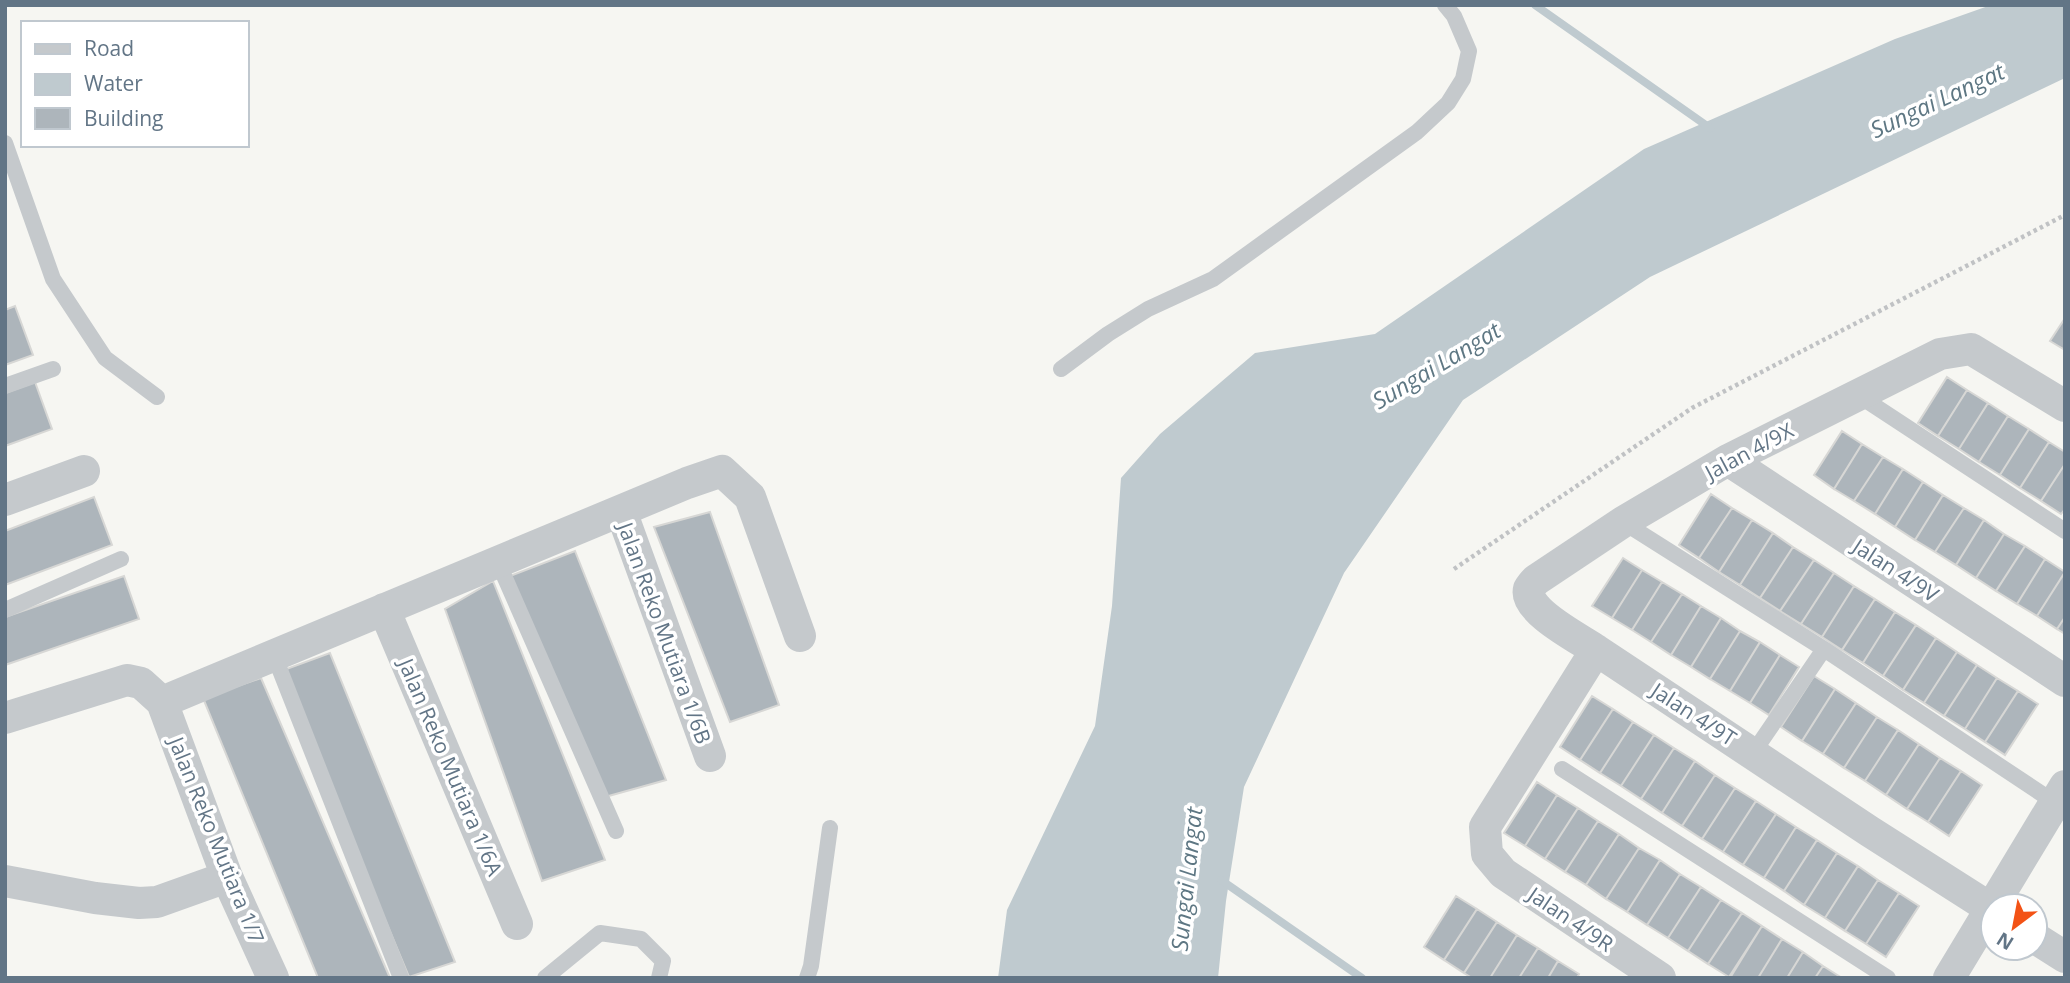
<svg xmlns="http://www.w3.org/2000/svg" width="2070" height="983" font-family="'Open Sans',sans-serif">
	<style>
		.water { fill: #bfcacf }
		.lines { fill: none; stroke-linecap: round; stroke-linejoin: round }
		.stream { stroke: #bfcacf; stroke-width: 8 }
		.building { fill: #adb5bb; stroke: #d7d7d5; stroke-width: 2 }
		.path { stroke: #c0c2c4; stroke-width: 4.5; stroke-dasharray: 3.5 3.5; stroke-linecap: butt }
		.lane { stroke: #c5c9cc; stroke-width: 16 }
		.street { stroke: #c5c9cc; stroke-width: 32 }
		.labels { text-anchor: middle; dominant-baseline: central; stroke-width: 7; stroke-linejoin: round; paint-order: stroke }
		.street-label { font-size: 21px; fill: #627586; stroke: #fff }
		.water-label { font-size: 23px; font-style: italic; fill: #5e7783; stroke: #fff }
	</style>
	<rect width="100%" height="100%" fill="#f6f6f2"/>
	<path class="water" d="M1991,5H2065V78L1650,277L1463,400L1344,573L1244,787L1226,901L1218,978H998L1007,910L1095,726L1112,606L1121,478L1160,434L1255,353L1375,334L1644,149L1895,39Z"/>
	<g class="lines">
		<path class="stream" d="M1535,5L1710,128
			M1221,880L1362,978"/>
	</g>
	<path class="building" d="M15,306L33,355L5,365V310Z
		M2065,318V350L2050,341Z
		M1947,377L1967,390L1938,436L1918,423Z
		M35,382L52,429L5,446V393Z
		M1967,390L1988,403L1959,449L1938,436Z
		M1988,403L2008,416L1979,462L1959,449Z
		M2008,416L2029,429L2000,475L1979,462Z
		M2029,429L2049,442L2020,488L2000,475Z
		M1842,431L1862,444L1834,489L1814,475Z
		M2049,442L2065,452V464L2041,501L2020,488Z
		M1862,444L1883,457L1854,501L1834,489Z
		M1883,457L1903,469L1875,514L1854,501Z
		M2065,464V509L2061,514L2041,501Z
		M1903,469L1923,482L1895,527L1875,514Z
		M1923,482L1943,495L1915,540L1895,527Z
		M1711,494L1732,508L1699,558L1679,545Z
		M1943,495L1964,508L1935,552L1915,540Z
		M94,497L112,545L5,585V531Z
		M1732,508L1752,520L1719,572L1699,558Z
		M1964,508L1984,520L1956,565L1935,552Z
		M710,512L779,705L730,722L654,527Z
		M1752,520L1773,533L1740,585L1719,572Z
		M1984,520L2004,534L1976,578L1956,565Z
		M1773,533L1793,547L1760,598L1740,585Z
		M2004,534L2025,546L1996,591L1976,578Z
		M2025,546L2045,559L2017,604L1996,591Z
		M1793,547L1814,560L1780,611L1760,598Z
		M575,551L666,780L605,797L510,576Z
		M1623,558L1642,570L1612,618L1592,606Z
		M2045,559L2065,572L2037,616L2017,604Z
		M1814,560L1834,573L1801,624L1780,611Z
		M1642,570L1662,582L1632,630L1612,618Z
		M2065,572V617L2057,629L2037,616Z
		M1834,573L1854,586L1822,637L1801,624Z
		M124,576L139,619L5,665V617Z
		M493,581L605,860L542,881L445,609Z
		M1662,582L1682,594L1651,642L1632,630Z
		M1854,586L1875,599L1842,650L1822,637Z
		M1682,594L1701,606L1671,655L1651,642Z
		M1875,599L1895,612L1863,663L1842,650Z
		M1701,606L1721,618L1691,667L1671,655Z
		M1895,612L1916,625L1883,676L1863,663Z
		M2065,617V634L2057,629Z
		M1721,618L1740,631L1710,679L1691,667Z
		M1916,625L1936,638L1903,690L1883,676Z
		M1740,631L1760,642L1730,691L1710,679Z
		M1936,638L1957,652L1924,703L1903,690Z
		M1760,642L1780,655L1750,703L1730,691Z
		M1957,652L1977,665L1944,716L1924,703Z
		M330,653L455,962L409,977L281,671Z
		M1780,655L1799,667L1769,715L1750,703Z
		M1977,665L1997,678L1965,729L1944,716Z
		M1814,676L1835,689L1802,741L1781,727Z
		M261,678L390,978H318L203,698Z
		M1997,678L2018,691L1985,742L1965,729Z
		M1835,689L1856,703L1823,754L1802,741Z
		M2018,691L2038,704L2005,755L1985,742Z
		M1592,696L1613,709L1580,760L1560,747Z
		M1856,703L1877,717L1844,768L1823,754Z
		M1613,709L1633,722L1600,773L1580,760Z
		M1877,717L1898,730L1865,781L1844,768Z
		M1633,722L1654,735L1621,786L1600,773Z
		M1898,730L1919,744L1886,795L1865,781Z
		M1654,735L1674,748L1641,799L1621,786Z
		M1919,744L1940,758L1907,809L1886,795Z
		M1674,748L1695,761L1662,813L1641,799Z
		M1940,758L1961,771L1928,822L1907,809Z
		M1695,761L1715,775L1682,826L1662,813Z
		M1961,771L1982,785L1949,836L1928,822Z
		M1715,775L1735,788L1702,839L1682,826Z
		M1537,782L1557,795L1525,846L1504,833Z
		M1735,788L1756,801L1723,852L1702,839Z
		M1557,795L1578,808L1545,859L1525,846Z
		M1756,801L1776,814L1743,865L1723,852Z
		M1578,808L1598,821L1565,872L1545,859Z
		M1776,814L1796,827L1764,878L1743,865Z
		M1598,821L1619,834L1586,885L1565,872Z
		M1796,827L1817,840L1784,891L1764,878Z
		M1619,834L1639,848L1606,899L1586,885Z
		M1817,840L1837,853L1804,905L1784,891Z
		M1639,848L1660,860L1627,912L1606,899Z
		M1837,853L1858,866L1825,918L1804,905Z
		M1660,860L1680,874L1647,925L1627,912Z
		M1858,866L1878,880L1845,931L1825,918Z
		M1680,874L1701,887L1668,938L1647,925Z
		M1878,880L1899,893L1866,944L1845,931Z
		M1701,887L1721,900L1688,951L1668,938Z
		M1899,893L1919,906L1886,957L1866,944Z
		M1456,896L1477,909L1444,960L1424,947Z
		M1721,900L1742,913L1708,964L1688,951Z
		M1477,909L1497,922L1464,973L1444,960Z
		M1742,913L1762,926L1729,977L1708,964Z
		M1497,922L1517,935L1490,978H1472L1464,973Z
		M1762,926L1782,939L1758,978H1730Z
		M1517,935L1538,948L1519,978H1490Z
		M1782,939L1803,952L1787,978H1758Z
		M1538,948L1558,961L1548,978H1519Z
		M1803,952L1823,966L1815,978H1787Z
		M1558,961L1579,974L1577,978H1548Z
		M1823,966L1842,978H1815Z"/>
	<g class="lines">
		<path class="path" d="M1454,569L1692,408L2065,215"/>
		<path class="lane" d="M5,143L53,279L105,358L157,397
			M1061,369L1108,334L1148,309L1213,279L1417,132L1448,103L1463,79L1469,51L1454,16L1445,5
			M5,386L53,369
			M1858,395L2065,531
			M1623,522L1824,649L2060,806
			M498,562L616,831
			M5,610L121,559
			M274,655L401,978
			M1753,753L1824,649
			M1562,769L1888,978
			M545,978L600,933L641,939L663,961L659,978
			M807,978L811,966L830,828"/>
		<path class="street" d="M1728,460L2065,681
			M5,500L84,471
			M621,511L710,756
			M384,609L517,924
			M1596,650C1580,639 1523,610 1529,589C1530,587 1534,582 1536,580L1623,522L1728,460L1940,354L1971,349L2065,406
			M162,702L687,483L722,471L750,497L800,636
			M5,718L127,680L141,683L162,702L227,877L273,978
			M5,881L95,898L139,903L157,902L227,877
			M2035,938L2065,957
			M1660,978L1503,873L1487,854L1485,827L1596,650L1869,831L1993,910
			M1949,978L2065,786"/>
	</g>
	<g class="labels">
		<g class="street-label">
			<text transform="translate(1749 451) rotate(-28)">Jalan 4/9X</text>
			<text transform="translate(1896 570) rotate(33)">Jalan 4/9V</text>
			<text transform="translate(665 633) rotate(70)">Jalan Reko Mutiara 1/6B</text>
			<text transform="translate(1694 714) rotate(33)">Jalan 4/9T</text>
			<text transform="translate(451 767) rotate(67)">Jalan Reko Mutiara 1/6A</text>
			<text transform="translate(217 840) rotate(68)">Jalan Reko Mutiara 1/7</text>
			<text transform="translate(1571 919) rotate(34)">Jalan 4/9R</text>
		</g>
		<g class="water-label">
			<text transform="translate(1937 100) rotate(-25)">Sungai Langat</text>
			<text transform="translate(1436 365) rotate(-31)">Sungai Langat</text>
			<text transform="translate(1186 879) rotate(-84)">Sungai Langat</text>
		</g>
	</g>
	<rect width="2070" height="983" fill="none" stroke="#627586" stroke-width="14"/>
	<rect x="21" y="21" width="228" height="126" fill="#ffffff" stroke="#c0c8cf" stroke-width="2"/>
	<rect x="35" y="44" width="35" height="10" fill="#c5c9cc" stroke="#c0c8cf" stroke-width="2"/>
	<text x="84" y="56" font-size="21" fill="#627586">Road</text>
	<rect x="35" y="74" width="35" height="21" fill="#bfcacf" stroke="#c0c8cf" stroke-width="2"/>
	<text x="84" y="91" font-size="21" fill="#627586">Water</text>
	<rect x="35" y="108" width="35" height="21" fill="#adb5bb" stroke="#c0c8cf" stroke-width="2"/>
	<text x="84" y="126" font-size="21" fill="#627586">Building</text>
	<g transform="translate(2014 927) rotate(212)"><circle r="33" fill="#ffffff" stroke="#c0c8cf" stroke-width="2"/>
	<path d="M0-5L12 26L0 18L-12 26Z" fill="#f35215"/>
	<text y="-10" font-size="19" font-weight="bold" text-anchor="middle" fill="#627586">N</text>
	</g>
</svg>
